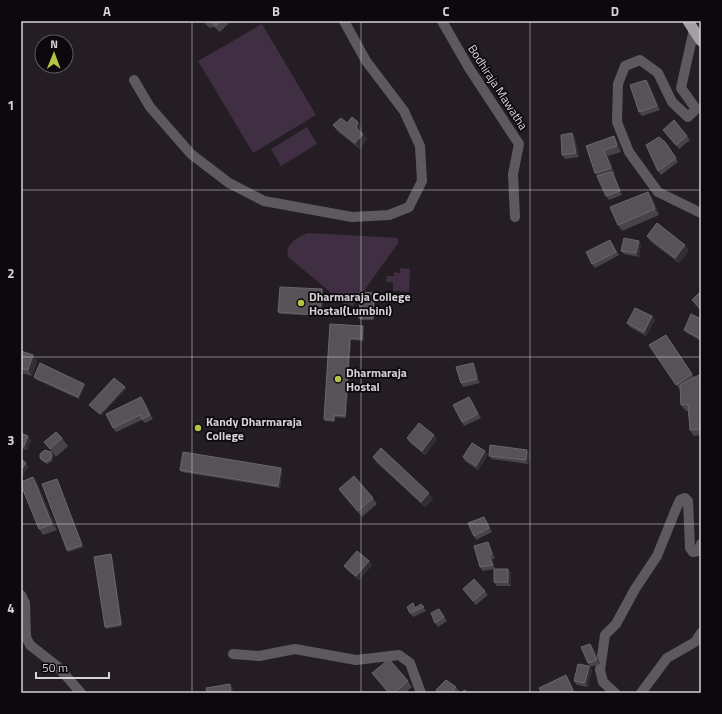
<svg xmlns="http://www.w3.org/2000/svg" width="722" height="714" font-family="'Titillium Web',sans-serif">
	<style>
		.green { fill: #402f42 }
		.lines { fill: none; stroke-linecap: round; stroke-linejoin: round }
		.minor { stroke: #5d5a5d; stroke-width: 10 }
		.trunk { stroke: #a59ea6; stroke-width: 11 }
		.wall { fill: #484349 }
		.shaded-wall { fill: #332e34 }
		.building { fill: #575258; stroke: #6b666b }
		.grid { fill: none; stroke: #d5d1d5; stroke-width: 1; stroke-opacity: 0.55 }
		.poi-dot { fill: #b8c147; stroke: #0b090c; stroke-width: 1.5 }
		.labels { text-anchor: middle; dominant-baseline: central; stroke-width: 3.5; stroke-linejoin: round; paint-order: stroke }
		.street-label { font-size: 12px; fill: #d5d1d5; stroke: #0b090c }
		.poi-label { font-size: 12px; font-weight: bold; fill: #d5d1d5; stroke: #0b090c; text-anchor: start }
		.neatline { fill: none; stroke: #d5d1d5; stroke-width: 1.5 }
		.grid-label { font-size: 13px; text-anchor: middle; font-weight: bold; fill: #d5d1d5 }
	</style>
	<rect width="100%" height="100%" fill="#241e24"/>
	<path class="green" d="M262,24L316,115L253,153L198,61Z
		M307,127L317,144L281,166L271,149Z
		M308,233L397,238L399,242L353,306H347L288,257C284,245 297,237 308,233Z
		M400,268L410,269L409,292L393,291V282H386L387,276H394V272L400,273Z"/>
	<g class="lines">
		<path class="minor" d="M442,21L469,68L519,144L513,174L515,217
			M694,29L681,88L696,109L688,117L672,102L658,73L640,60L625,66L618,84L617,122L629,152L658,192L701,213
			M134,80L150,107L191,154L229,183L264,201L352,217L389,215L409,207L422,181L420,146L404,111L366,61L344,21
			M21,595L25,603L26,637L30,645L58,667L81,693
			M233,654L259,656L295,649L356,660L399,655L410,663L421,693
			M615,693L603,682L600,670L605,635L616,624L635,589L657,556L676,509L680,500L685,498L688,501L690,548L693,552L698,551L701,544
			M641,693L667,658L695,642L701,633"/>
		<path class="trunk" d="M688,21L701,41"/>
	</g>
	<path class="wall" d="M202,21H228L229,23L220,32L214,27L210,28Z
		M646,80L649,84L660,110L642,116L639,112Z
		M347,123L362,128L361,132L367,139L360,149L337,131L333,125Z
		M663,130L687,136L690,140L679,149Z
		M614,136L618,142L621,152L608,156L615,174H614L622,195L609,200L606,196L597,176L595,173L586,146Z
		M575,137L579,157L565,159L562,155Z
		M665,142L678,162L661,175L658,171Z
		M652,197L659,215L622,231L618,225Z
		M647,236L689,251L679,263L651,242Z
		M612,243L619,255L595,268L592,264Z
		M641,244L639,257L624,254L621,251Z
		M322,289L323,291L322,316L280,314L278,312Z
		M375,295L374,320H360L359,318Z
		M652,316L655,320L646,336L630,327L627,323Z
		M701,319V341L687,333L684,330Z
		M330,324L363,326L364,328V341L351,340L346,418L335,417V422L325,421L324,419Z
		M666,335L694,377L701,374V435L694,436L690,430L688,411H686L681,405L680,390L649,345Z
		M21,351L33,355L37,361L32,376L21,373Z
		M473,363L475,367L480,383L463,387L461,383Z
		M34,377L85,385L79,399L35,379Z
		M141,397L144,401L153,419L145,423L142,420L116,432L113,428Z
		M472,401L481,418L464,426L462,422Z
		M21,433L31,440L27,450L21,448Z
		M62,438L68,446L56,457L44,442Z
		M407,438L437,439L425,455L409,442Z
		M527,450L530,454L528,464L492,459L489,456Z
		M485,451L488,455L478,470L465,461L463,457Z
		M51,452L53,457L52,461L47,464L41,460L40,458Z
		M373,457L433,499L425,507L377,463Z
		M180,470H282L280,488L181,472Z
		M33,477L37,483L57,530L43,535L39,529Z
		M57,479L58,481L83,547L68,552L67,550Z
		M339,489L373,498L377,504L362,517L343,495Z
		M487,521L492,532L476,540L474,536Z
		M488,542L490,546L495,558L492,560L495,569H508L511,573V586H497L494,582V569L483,571L480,567Z
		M112,556L122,626L106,629L105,627Z
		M369,561L372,565L359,580L347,570L344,566Z
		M463,589L485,591L488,595L476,605Z
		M421,604L426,611L413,617L410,613L416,607Z
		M439,609L447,621L438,627L435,623Z
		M593,647L600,664L590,667L588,663Z
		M589,666L592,670L588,687L577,685L574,681Z
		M372,673L408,681L412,687L405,693H388Z
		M456,687L459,691L457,693H439L436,690Z"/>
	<path class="shaded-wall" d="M646,80L649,84L660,110L657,106Z
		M358,122L362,128L360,134L356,128Z
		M572,133L575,137L579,157L576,153Z
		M363,134L367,139L360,149L355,143Z
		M614,136L618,142L621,152L617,146Z
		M604,150L608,156L615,174L611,168Z
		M612,172L615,176L622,195L620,191Z
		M648,192L652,197L659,215L655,209Z
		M639,241L641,244L639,257L636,253Z
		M685,245L689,251L679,263L675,258Z
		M322,289L323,291L322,316L320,315Z
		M374,293L375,295L374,320L373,318Z
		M652,316L655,320L646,336L644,332Z
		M363,326L364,328V341L362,339Z
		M350,338L351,340L346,418L345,416Z
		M33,355L37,361L32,376L28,370Z
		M473,363L475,367L480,383L477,379Z
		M84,384L85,385L79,399L78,397Z
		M125,387L126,389L101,416L100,414Z
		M141,397L144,401L153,419L150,415Z
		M469,397L472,401L481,418L478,414Z
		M334,415L335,417V422L334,420Z
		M434,435L437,439L425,455L422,451Z
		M28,436L31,440L27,450L24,446Z
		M527,450L530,454L528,464L526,460Z
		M485,451L488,455L478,470L476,466Z
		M51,452L53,457L52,461L51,459Z
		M26,463L29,467L21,477V470Z
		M281,468L282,470L280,488L278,486Z
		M33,477L37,483L57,530L52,524Z
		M57,479L58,481L83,547L82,545Z
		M429,493L433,499L425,507L421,502Z
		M484,517L487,521L492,532L489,528Z
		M488,542L490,546L495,558L492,554Z
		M111,554L112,556L122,626L121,624Z
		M489,556L492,560L495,569L493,565Z
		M369,561L372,565L359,580L356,576Z
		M508,569L511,573V586L508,582Z
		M590,644L593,647L600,664L597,660Z
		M589,666L592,670L588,687L585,683Z
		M566,675L570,681L576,693H574Z
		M230,684L233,688L234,693H231Z"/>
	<path class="building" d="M210,21H220L216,26Z
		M646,80L657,106L639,112L630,85Z
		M352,117L358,122L356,128L363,134L355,143L333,125L341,118L347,123Z
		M674,120L687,136L676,145L663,130Z
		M572,133L576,153L562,155L561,135Z
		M614,136L617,146L604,150L611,168L595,173L586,146Z
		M659,137L665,142L676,158L658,171L646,145Z
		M612,172L620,191L606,196L597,176Z
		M648,192L655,209L618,225L610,207Z
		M657,223L685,245L675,258L647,236Z
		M624,238L639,241L636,253L621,251Z
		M610,240L616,252L592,264L586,252Z
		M280,287L322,289L320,315L278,312Z
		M360,292L374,293L373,318H359Z
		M699,293L701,296V310L692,300Z
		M635,308L652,316L644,332L627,323Z
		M691,314L701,319V339L684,330Z
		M330,324L363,326L362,339L350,338L345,416L334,415V420L324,419Z
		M666,335L692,374L676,385L649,345Z
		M21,351L33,355L28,370L21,368Z
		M40,363L84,384L78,397L34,377Z
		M473,363L477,379L461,383L456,367Z
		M701,374V429L690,430L688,404L681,405L680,385Z
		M114,378L125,387L100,414L89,405Z
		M141,397L150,415L142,419L140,415L113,428L106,414Z
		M469,397L478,414L462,422L453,405Z
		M419,423L434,435L422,451L407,438Z
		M56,432L62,438L50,449L44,442Z
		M21,433L28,436L24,446L21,445Z
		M472,443L485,451L476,466L463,457Z
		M490,445L527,450L526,460L489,456Z
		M381,448L429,493L421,502L373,457Z
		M45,450L51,452L52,455L51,459L45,462L40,458V454Z
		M183,452L281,468L278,486L180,470Z
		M21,459L26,463L21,470Z
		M354,476L373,498L358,511L339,489Z
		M33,477L52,524L39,529L21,485V482Z
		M57,479L82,545L67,550L42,484Z
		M484,517L489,528L474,536L468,523Z
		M488,542L492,554L489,556L493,565L480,567L474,546Z
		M357,551L369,561L356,576L344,566Z
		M111,554L121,624L105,627L94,557Z
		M494,569H508V582H494Z
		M474,579L485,591L473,601L463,589Z
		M413,603L415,608L421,604L424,607L410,613L407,607Z
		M439,609L444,617L435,623L431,613Z
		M590,644L597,660L588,663L581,647Z
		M389,659L408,681L394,693H389L372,673Z
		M578,664L589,666L585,683L574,681Z
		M566,675L574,693H542L539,688Z
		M446,680L456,687L451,693H440L436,690Z
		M230,684L231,693H207L206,688Z
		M465,690L467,693H460Z"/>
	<path class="grid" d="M192,21V693M361,21V693M530,21V693M21,190H701M21,357H701M21,524H701"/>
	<g class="poi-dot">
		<circle cx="301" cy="303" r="4"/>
		<circle cx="338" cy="379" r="4"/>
		<circle cx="198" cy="428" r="4"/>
	</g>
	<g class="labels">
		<g class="street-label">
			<text transform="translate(498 87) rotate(57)">Bodhiraja Mawatha</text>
		</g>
		<g class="poi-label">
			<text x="309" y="296">Dharmaraja College<tspan x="309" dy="14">Hostal(Lumbini)</tspan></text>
			<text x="346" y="372">Dharmaraja<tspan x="346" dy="14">Hostal</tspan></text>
			<text x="206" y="421">Kandy Dharmaraja<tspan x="206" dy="14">College</tspan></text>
		</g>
	</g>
	<rect width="722" height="714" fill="none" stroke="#0b090c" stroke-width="44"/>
	<g transform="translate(54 54) rotate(1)"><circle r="19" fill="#0b090c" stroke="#5c595c"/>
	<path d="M0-3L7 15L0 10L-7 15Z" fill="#b8c147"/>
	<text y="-6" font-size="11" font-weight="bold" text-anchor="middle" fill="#d5d1d5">N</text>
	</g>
	<path d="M36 672v6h73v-6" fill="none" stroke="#d5d1d5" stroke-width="2"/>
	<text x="42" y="672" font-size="12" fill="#d5d1d5" stroke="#0b090c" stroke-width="3" paint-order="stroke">50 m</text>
	<rect x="22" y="22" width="678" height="670" class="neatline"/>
	<g class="grid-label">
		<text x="107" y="16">A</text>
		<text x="276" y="16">B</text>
		<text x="446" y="16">C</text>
		<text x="615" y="16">D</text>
		<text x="11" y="110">1</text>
		<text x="11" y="278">2</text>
		<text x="11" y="445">3</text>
		<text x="11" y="613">4</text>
	</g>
</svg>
